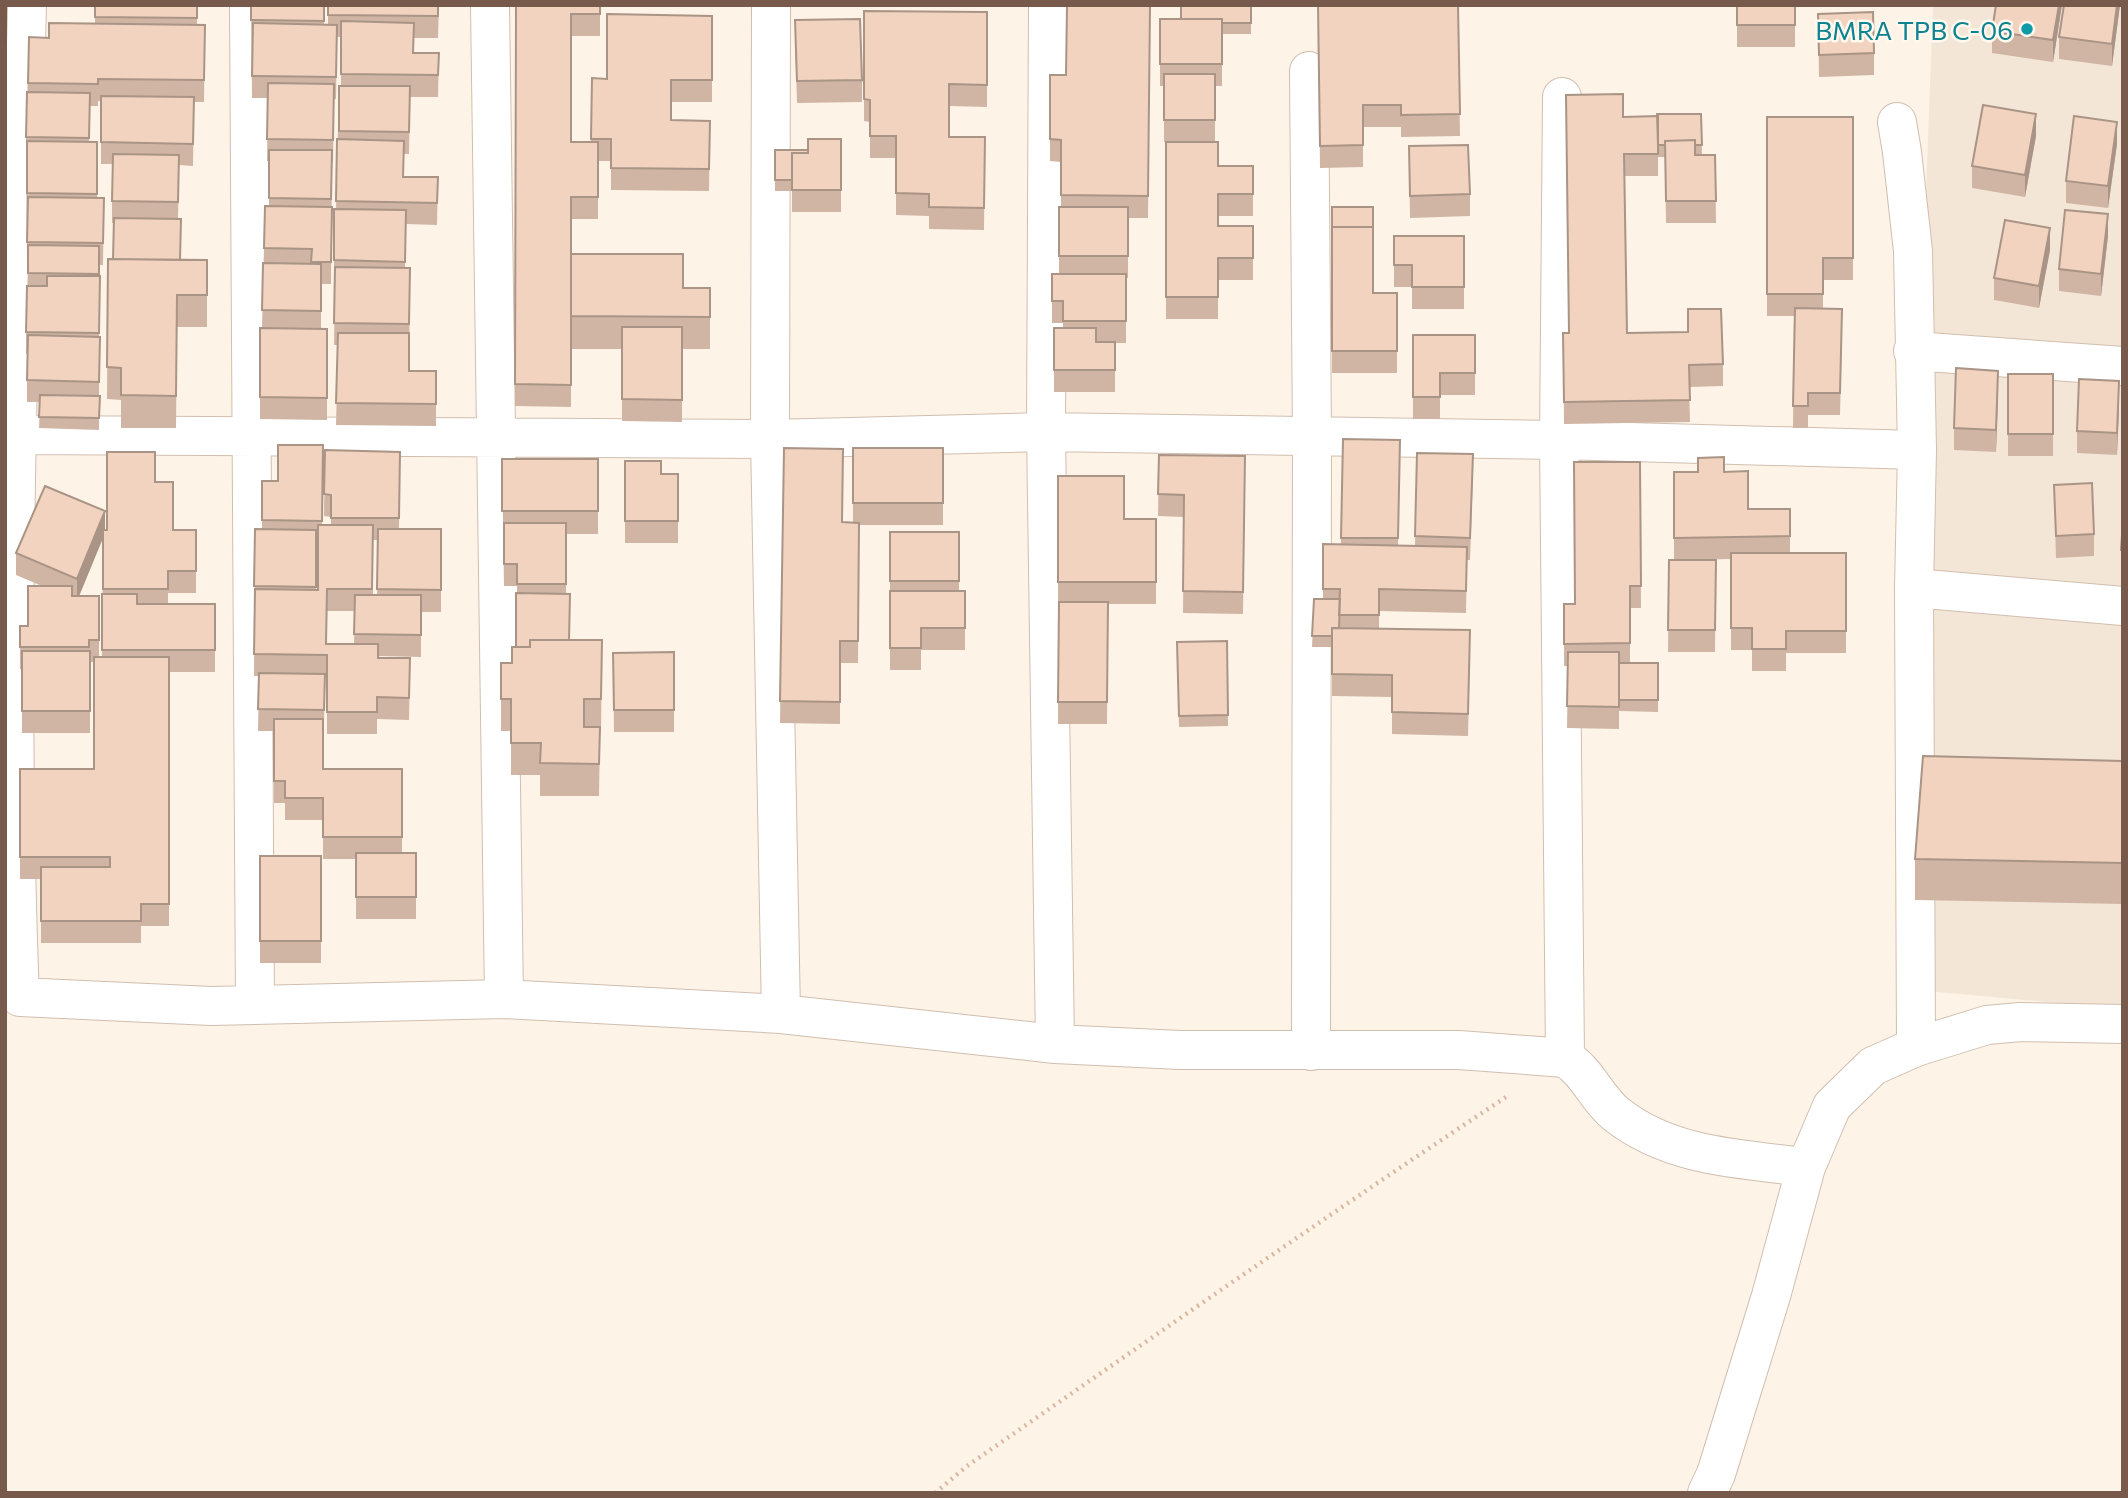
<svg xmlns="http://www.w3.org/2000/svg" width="2128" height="1498" font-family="Commissioner,sans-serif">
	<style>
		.residential { fill: #f4e6d6 }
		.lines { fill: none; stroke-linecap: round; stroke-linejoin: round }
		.minor-casing { stroke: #d1beaf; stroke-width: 40 }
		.path { stroke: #d8b6a1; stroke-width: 4.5; stroke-dasharray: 2 5; stroke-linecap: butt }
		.minor { stroke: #fff; stroke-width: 38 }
		.wall { fill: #d0b5a4; fill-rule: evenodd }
		.shaded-wall { fill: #a99486 }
		.building { fill: #f2d3bf; stroke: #a99486; stroke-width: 2 }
		.culture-dot { fill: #0f9aa8; stroke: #fff8ee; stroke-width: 2.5 }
		.labels { text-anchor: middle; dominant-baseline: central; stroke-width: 5; stroke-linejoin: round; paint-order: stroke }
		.culture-label { font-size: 26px; fill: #0d838f; stroke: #fff8ee; text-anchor: end }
	</style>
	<rect width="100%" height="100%" fill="#fdf4e7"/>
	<path class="residential" d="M1933,5H2123V1009L1915,990L1920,351Z"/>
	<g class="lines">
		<g class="minor-casing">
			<path id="minor" d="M27,5C19,336 7,667 20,997L211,1006L504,999L781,1014L1055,1044L1180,1050H1459L1565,1058C1588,1072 1596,1098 1616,1114C1670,1157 1740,1159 1806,1167
				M249,5L255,1005
				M490,5L504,999
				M771,5L770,439L781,1014
				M1048,5L1046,432L1055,1044
				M1309,71L1312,437L1311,1051
				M1562,97L1559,440L1565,1058
				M1897,122L1902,152L1913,251L1917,450L1914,588L1916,1047
				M1913,351L2123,366
				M16,435L770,439L1046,432L1559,440L1917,450
				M1914,588L2123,606
				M1707,1493L1716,1474L1771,1296L1806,1167L1832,1106L1873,1066L1916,1047L1987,1025L2021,1022L2123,1024"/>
		</g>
		<path class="path" d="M935,1493L967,1466C1147,1341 1326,1216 1509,1095"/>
		<use href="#minor" class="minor"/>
	</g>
	<path class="wall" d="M95,5H197V25H205L204,102H194L193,166L179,165L178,218L181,260H207V327H177L176,428H121V400L107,399L108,259H113L114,223H112V164H101V101H98V106H90L89,142H97V198H104L103,265H99V430L39,428L40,402H27V354H26V332L28,264H27L26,137L29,37L49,38L95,23Z
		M251,5H325L324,24H328V5H439L438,38H414V53H439L438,97H410L409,154H404V177H438L437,225L406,224L405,268H410L409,371H436V426L336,425L338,345H334L335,283L334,282V260L336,209L339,86H341V37H337L336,99H334L333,162H332L331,284H321V328L327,329V420L260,419V328H262L265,206H269V161H267L268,98H252Z
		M516,5H600V36H571V142H591L592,78L607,79L712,16V102H671V120L710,121L709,191L611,190V161H598V219H571V407L515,406Z
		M1150,5L1148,218H1128V278H1126V343H1115V392H1054V328H1063V323H1052V274H1059V207H1061V162L1050,161V75H1066Z
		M1251,5V34H1222V86H1215V142L1218,166H1253V216H1218V226H1253V280H1218V319H1166V142H1164V86H1160V19H1181Z
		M1318,5H1458L1460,136L1401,137V127H1363V167L1320,168Z
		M1737,5H1795V47H1737Z
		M1996,5H2062L2053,62L1992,53V31Z
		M2064,5H2120L2112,66L2059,59V37Z
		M864,11L987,12V107L949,106V137H985L984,230L929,229V216L896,215V158H870V122L864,121Z
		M1818,14L1874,53V75L1819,77Z
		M795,42L862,80V102L797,103Z
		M1701,114L1702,155H1715L1716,223H1666L1665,157H1658V176H1624L1627,333L1723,364V386L1689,387L1690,422L1564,424L1563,333H1569L1623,117Z
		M1767,117H1853V280H1823V309L1842,331L1840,415H1808V428H1793L1794,316H1767Z
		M2036,136L2025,197L1972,188V166Z
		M841,139V212H792V191H775V150H808Z
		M2117,144L2108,208L2066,203V181Z
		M1409,146L1470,194V216L1410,218Z
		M1332,207L1373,293H1397V373H1332Z
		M1394,236H1464V309H1412V287H1394Z
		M2108,236L2101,296L2059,291V269Z
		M2050,250L2039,308L1994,300V278Z
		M571,254L683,288H710V349H682V422L622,421V349H571Z
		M1413,335H1475V395H1440V419H1413Z
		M2008,374H2053V456H2008Z
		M1998,393L1996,452L1954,450V428Z
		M2119,403L2117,455L2077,453V431Z
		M1343,439L1400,440L1398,545L1415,546L1417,453L1473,476L1470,560H1467L1466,613L1379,611V629L1470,652L1468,736L1392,734V697L1332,696V647H1312L1314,599H1323V544H1341Z
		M323,445L322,525H331V517L324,516L325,450L400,452L399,529H441V612H421V657L378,656V658H410L409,720L377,719V734H327V677H325L323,769H402V853H416V919H356V859H323V820H285V803H274V731H258L259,676H254L255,529H262V481H278ZM373,540H378L377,595H373ZM316,543H318V590H316ZM327,611H355L354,644H326Z
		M784,448L843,522L853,523V448H943V525H859L858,663H840V724L780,723Z
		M1159,455L1245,456L1243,614L1183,613L1184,517L1158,516Z
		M502,459H598V534H566V594L570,640H602L601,732H600L599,796H540V775H511V731H501V663H512L516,647L517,586H504Z
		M625,461L661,474H678V543H625Z
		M1640,462L1641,608H1630V663H1658V712L1619,711V729L1567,728L1568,666H1564V604H1575Z
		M1674,472H1724L1748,509H1790V553H1846V653H1786V671H1752V650H1731V559L1674,560Z
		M1058,476L1124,519H1156V604H1108L1107,724H1058Z
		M155,482L173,530H196V593H168V604H215V672H169V926H141V943H41V879H20V769H94V662H90V733H22V669H20V626H28L42,586L16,575V553L107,530ZM103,538L102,657H99V596H79Z
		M2054,485L2094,534V556L2056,558Z
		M2123,520V572H2121Z
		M890,532H959V591H965V650H921V670H890Z
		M1669,560H1716L1715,652H1668Z
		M1227,641L1228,726L1179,727L1177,642Z
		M674,652V732H614L613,653Z
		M2123,761V904L1915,900V859Z
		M260,856H321V963H260Z"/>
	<path class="shaded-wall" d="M2059,5H2062L2053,62V40Z
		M2117,5H2120L2112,66V44Z
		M2036,114V136L2025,197V175Z
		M2117,122V144L2108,208V186Z
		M2108,214V236L2101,296V274Z
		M2050,228V250L2039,308V286Z
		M1998,371V393L1996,452V430Z
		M2119,381V403L2117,455V433Z
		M105,511V533L77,601V579Z"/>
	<path class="building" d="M95,5H197V18L95,17Z
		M251,5H324V21L251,20Z
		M328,5H438V16L328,15Z
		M516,5H600V14H571V142H598V197H571V385L515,384Z
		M1067,5H1150L1148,196L1061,195V140L1050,139V75H1066Z
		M1181,5H1251V23H1222V19H1181Z
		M1318,5H1458L1460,114L1401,115V105H1363V145L1320,146Z
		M1737,5H1795V25H1737Z
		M1996,5H2059L2053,40L1992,31Z
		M2064,5H2117L2112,44L2059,37Z
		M864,11L987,12V85L949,84V137H985L984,208L929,207V194L896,193V136H870V100L864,99Z
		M1873,12L1874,53L1819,55L1818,14Z
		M607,14L712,16V80H671V120L710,121L709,169L611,168V139H591L592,78L607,79Z
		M860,19L862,80L797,81L795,20Z
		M1160,19H1222V64H1160Z
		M341,21L414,23L413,53H439L438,75L341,74Z
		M49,23L205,25L204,80L98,79V84L28,83L29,37L49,38Z
		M253,23L337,25L336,77L252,76Z
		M1164,74H1215V120H1164Z
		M268,83L334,84L333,140L267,139Z
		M339,86H410L409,132L339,131Z
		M27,92L90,93L89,138L26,137Z
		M1623,94V117L1658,116V154H1624L1627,333L1688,332V309H1721L1723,364L1689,365L1690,400L1564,402L1563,333H1569L1566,95Z
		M101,96L194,97L193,144L101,142Z
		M1983,105L2036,114L2025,175L1972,166Z
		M1657,114H1701L1702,145H1695V140L1665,141V145H1658Z
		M2074,116L2117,122L2108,186L2066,181Z
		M1767,117H1853V258H1823V294H1767Z
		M337,139L404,141L403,177H438L437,203L336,201Z
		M808,139H841V190H792V153H808Z
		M1695,140V155H1715L1716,201H1666L1665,141Z
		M27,141L97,142V194L27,193Z
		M1166,142H1218V166H1253V194H1218V226H1253V258H1218V297H1166Z
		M1468,145L1470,194L1410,196L1409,146Z
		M269,150H332L331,199L269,198Z
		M775,150H808V153H792V180H775Z
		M113,154L179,155L178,202L112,201Z
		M28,197L104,198L103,243L27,242Z
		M265,206L332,207L331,262H311L312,249L264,248Z
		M1059,207H1128V256H1059Z
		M1332,207H1373V227H1332Z
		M334,209L406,210L405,262L334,260Z
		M2065,210L2108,214L2101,274L2059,269Z
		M114,218L181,219L180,260L113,259Z
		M2005,220L2050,228L2039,286L1994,278Z
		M1332,227H1373V293H1397V351H1332Z
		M1394,236H1464V287H1412V265H1394Z
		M28,245L99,246V274L28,273Z
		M571,254H683V288H710V317L571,316Z
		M108,259L207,260V295H177L176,396L121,395V368L107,367Z
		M263,263L321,264V311L262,310Z
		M335,267L410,268L409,324L334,323Z
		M1052,274H1126V321H1063V301H1052Z
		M47,276H100L99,333L26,332L27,286H47Z
		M1795,308L1842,309L1840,393H1808V406H1793Z
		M622,327H682V400L622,399Z
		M260,328L327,329V398L260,397Z
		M1054,328H1096V342H1115V370H1054Z
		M338,333H409V371H436V404L336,403Z
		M28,335L100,337L99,382L27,380Z
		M1413,335H1475V373H1440V397H1413Z
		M1956,368L1998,371L1996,430L1954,428Z
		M2008,374H2053V434H2008Z
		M2079,379L2119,381L2117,433L2077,431Z
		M40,395L100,396L99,418L39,417Z
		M1343,439L1400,440L1398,538H1341Z
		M278,445H323L322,521L262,520V481H278Z
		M784,448L843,449L842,522L859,523L858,641H840V702L780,701Z
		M853,448H943V503H853Z
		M325,450L400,452L399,518H331V495L324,494Z
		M107,452H155V482H173V530H196V571H168V589H103V530H107Z
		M1417,453L1473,454L1470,538L1415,536Z
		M1159,455L1245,456L1243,592L1183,591L1184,495L1158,494Z
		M1724,457V472L1748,471V509H1790V536L1674,538V472H1698V458Z
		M502,459H598V511H502Z
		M625,461H661V474H678V521H625Z
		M1574,462H1640L1641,586H1630V643L1564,644V604H1575Z
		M1058,476H1124V519H1156V582H1058Z
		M2092,483L2094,534L2056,536L2054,485Z
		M45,486L105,511L77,579L16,553Z
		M2123,520V550H2121Z
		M504,523H566V584H517V564H504Z
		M318,525H373L372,589H327L326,644H378V658H410L409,698L377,697V712H327V655L254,654L255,589L318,590Z
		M255,529L316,530V587L254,586Z
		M378,529H441V590L377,589Z
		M890,532H959V581H890Z
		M1323,544L1467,547L1466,591L1379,589V615H1339L1340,589H1323Z
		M1731,553H1846V631H1786V649H1752V628H1731Z
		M1669,560H1716L1715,630H1668Z
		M28,586H72V596H99V640H89V647H20V626H28Z
		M890,591H965V628H921V648H890Z
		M516,593L570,594L569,640H530V647H516Z
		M102,594H137V604H215V650H102Z
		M355,595H421V635L354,634Z
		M1314,599H1340L1339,628H1332V636H1312Z
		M1059,602H1108L1107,702H1058Z
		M1332,628L1470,630L1468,714L1392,712V675L1332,674Z
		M530,640H602L601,699H584V727H600L599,764L540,763L541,743H511V699H501V663H512V647H530Z
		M1227,641L1228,715L1179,716L1177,642Z
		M22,651H90V711H22Z
		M674,652V710H614L613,653Z
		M1568,652H1619V707L1567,706Z
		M94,657H169V904H141V921H41V867H110V857H20V769H94Z
		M1619,663H1658V700H1619Z
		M259,673L325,674L324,710L258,709Z
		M274,719H323V769H402V837H323V798H285V781H274Z
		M1923,756L2123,761V863L1915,859Z
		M356,853H416V897H356Z
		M260,856H321V941H260Z"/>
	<circle class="culture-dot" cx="2027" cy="29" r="7"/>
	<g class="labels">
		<g class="culture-label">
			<text x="2013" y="29">BMRA TPB C-06</text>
		</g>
	</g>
	<rect width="2128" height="1498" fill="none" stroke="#775a4b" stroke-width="14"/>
</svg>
